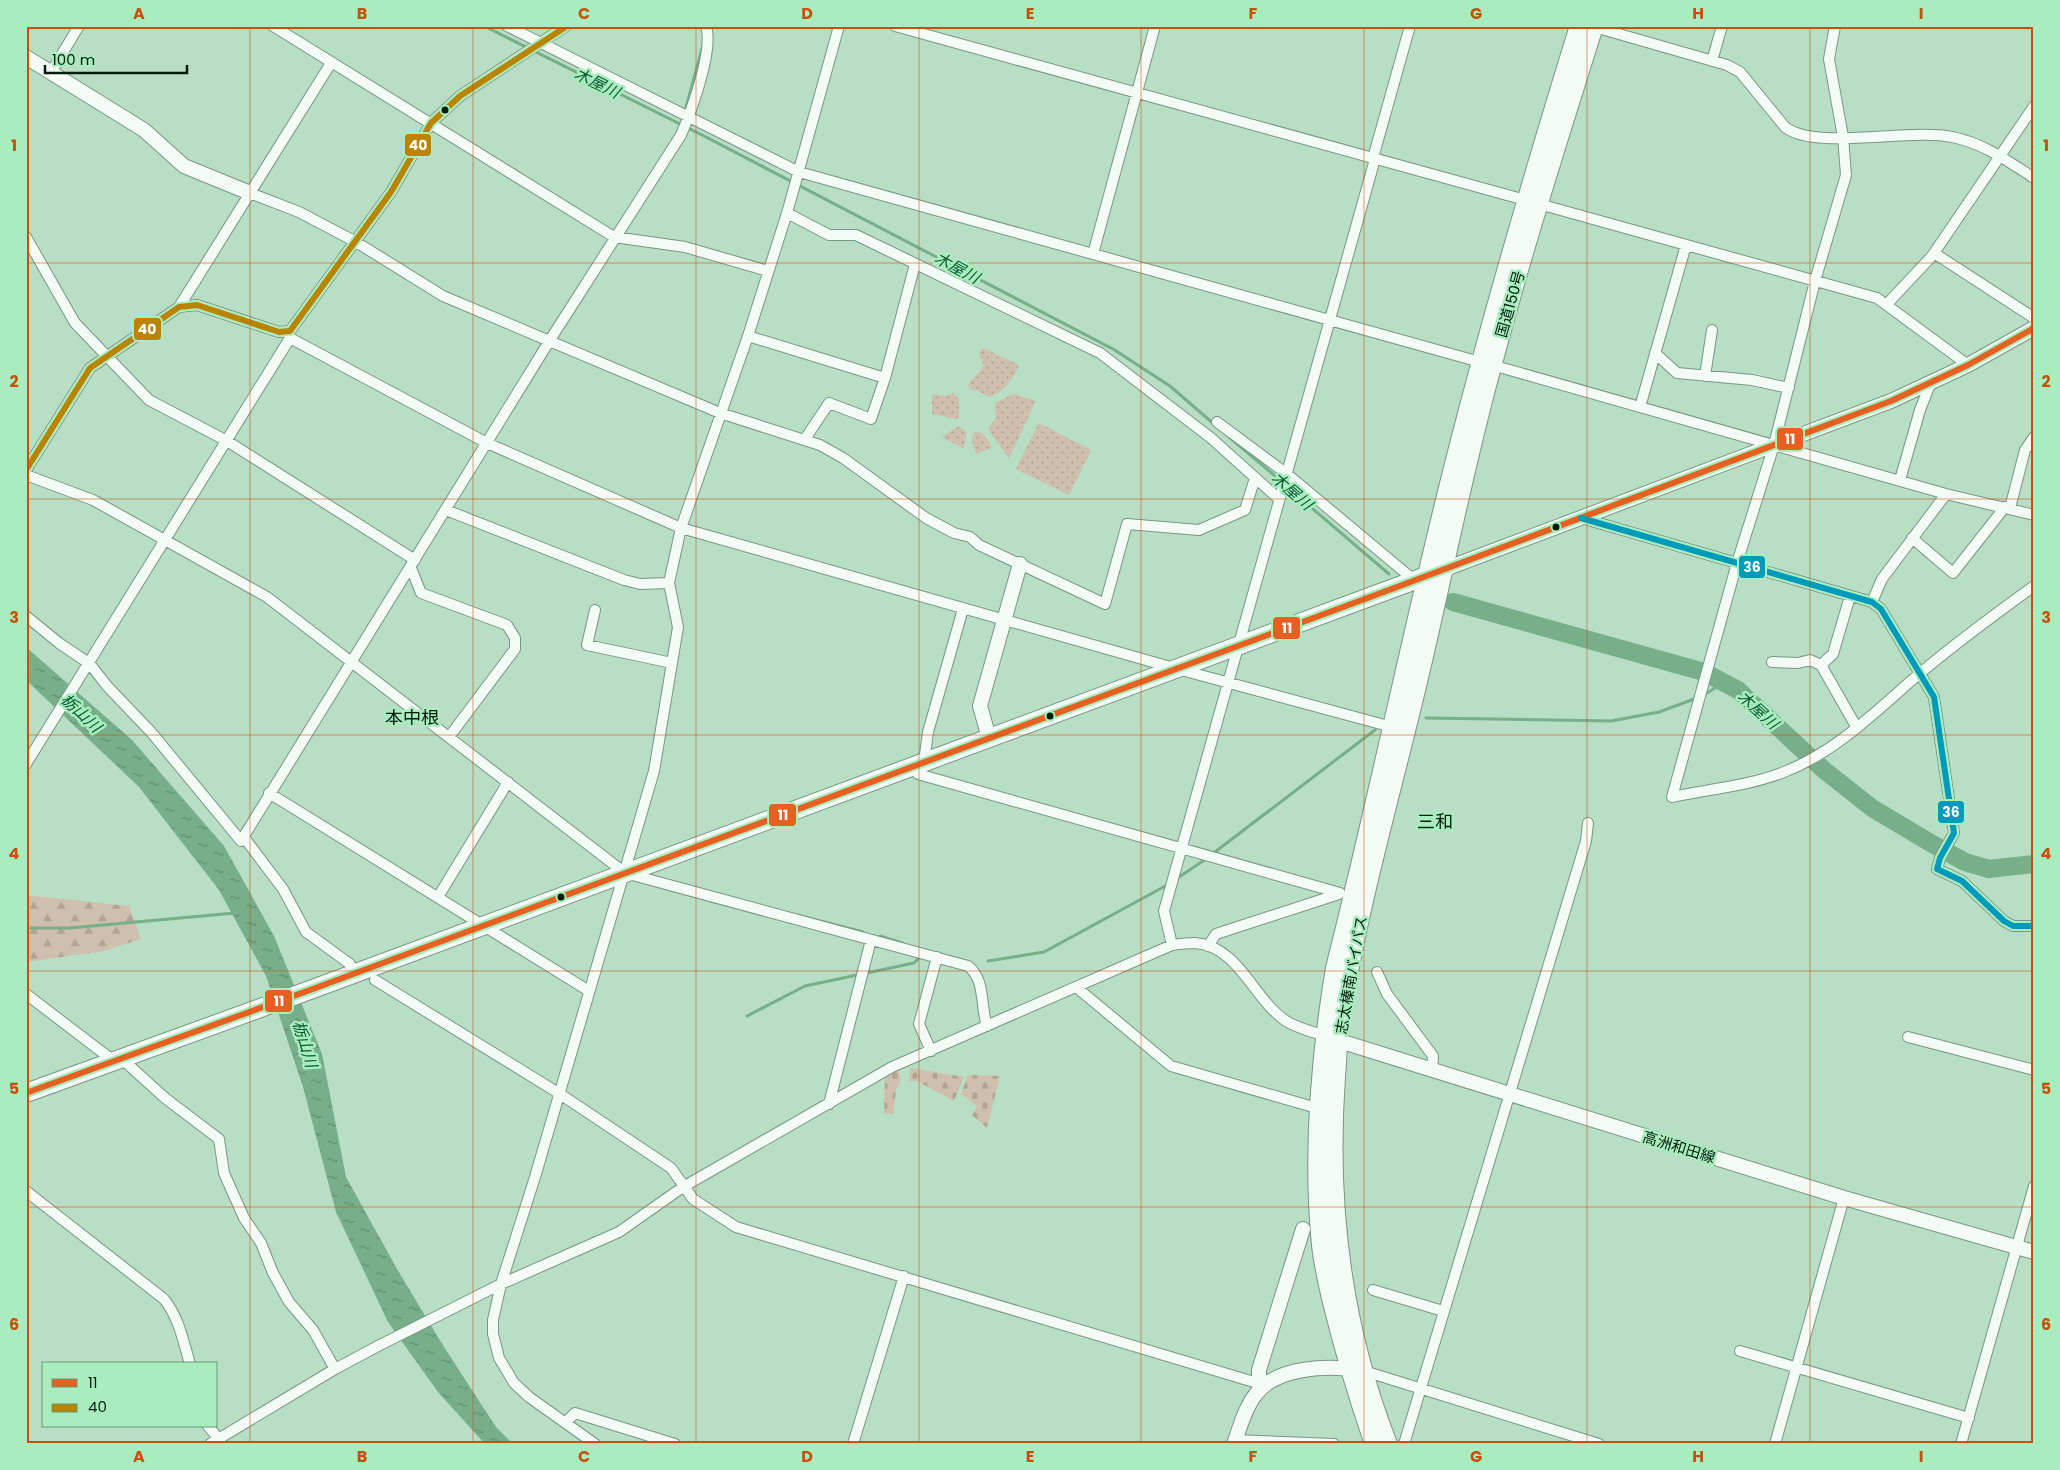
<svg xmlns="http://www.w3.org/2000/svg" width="2060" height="1470" font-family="Poppins,'Noto Sans JP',sans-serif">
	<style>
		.grass { fill: url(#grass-dots) }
		.forest { fill: url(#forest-firs) }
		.cemetery { fill: url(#cemetery-stones) }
		.water { fill: url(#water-ripples) }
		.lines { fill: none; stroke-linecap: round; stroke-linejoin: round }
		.stream { stroke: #76af8a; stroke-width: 3 }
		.river { stroke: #76af8a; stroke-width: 18 }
		.street-casing { stroke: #789683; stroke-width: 12 }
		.secondary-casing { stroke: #789683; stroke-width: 16 }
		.highway-casing { stroke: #789683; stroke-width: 20 }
		.street { stroke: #f4faf6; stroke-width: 10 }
		.secondary { stroke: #f4faf6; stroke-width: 14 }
		.highway { stroke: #f4faf6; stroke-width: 18 }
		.bus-1-casing { stroke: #a9edbf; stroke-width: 10 }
		.bus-2-casing { stroke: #a9edbf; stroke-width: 10 }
		.bus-3-casing { stroke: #a9edbf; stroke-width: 10 }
		.bus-1 { stroke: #e66121; stroke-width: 6 }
		.bus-2 { stroke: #ba8403; stroke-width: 6 }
		.bus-3 { stroke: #009bbb; stroke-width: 6 }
		.grid { fill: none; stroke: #c6500c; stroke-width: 1; stroke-opacity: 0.55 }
		.bus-dot { fill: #021d0c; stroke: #a9edbf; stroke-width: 2 }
		.labels { text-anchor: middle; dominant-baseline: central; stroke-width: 5; stroke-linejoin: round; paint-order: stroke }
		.street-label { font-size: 15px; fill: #021d0c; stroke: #a9edbf }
		.water-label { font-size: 16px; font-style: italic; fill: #0a5b31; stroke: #a9edbf }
		.quarter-label { font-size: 18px; fill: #021d0c; stroke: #a9edbf }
		.line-badge { stroke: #a9edbf; stroke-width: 2 }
		.badge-label { font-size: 14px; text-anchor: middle; font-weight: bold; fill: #fff }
		.neatline { fill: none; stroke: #c6500c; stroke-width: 2 }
		.grid-label { font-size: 16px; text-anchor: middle; font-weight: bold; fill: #c6500c }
	</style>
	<defs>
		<pattern id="grass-dots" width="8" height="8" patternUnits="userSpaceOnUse" patternTransform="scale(1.25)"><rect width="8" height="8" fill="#cfbfac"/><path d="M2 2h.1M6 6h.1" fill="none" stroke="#b0a493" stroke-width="1.8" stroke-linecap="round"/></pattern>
		<pattern id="forest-firs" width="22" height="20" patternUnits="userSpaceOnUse" patternTransform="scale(1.25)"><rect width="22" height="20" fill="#cfbfac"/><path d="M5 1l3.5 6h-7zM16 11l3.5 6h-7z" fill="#b0a493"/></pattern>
		<pattern id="cemetery-stones" width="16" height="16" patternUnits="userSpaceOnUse" patternTransform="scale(1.25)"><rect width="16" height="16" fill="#cfbfac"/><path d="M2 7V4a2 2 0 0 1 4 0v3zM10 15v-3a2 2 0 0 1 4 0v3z" fill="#b0a493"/></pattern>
		<pattern id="water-ripples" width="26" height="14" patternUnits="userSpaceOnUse" patternTransform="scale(1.25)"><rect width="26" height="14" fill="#76af8a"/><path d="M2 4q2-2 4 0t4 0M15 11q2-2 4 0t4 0" fill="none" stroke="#5f8e6f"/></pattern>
	</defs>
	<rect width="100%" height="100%" fill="#b8dec5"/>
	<path class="grass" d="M983,348L1019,365C1012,380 1006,391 989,397L977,390H971L968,385L984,366L979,354Z
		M953,393L959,399V417L956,419L932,414V394L946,396Z
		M1013,394L1036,401L1009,458L988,429L996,418L995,403Z
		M1039,423L1091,450L1069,495L1016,469Z
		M959,426L967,433L964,449L942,437Z
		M975,431C984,432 987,439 992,446L991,448L976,454C974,444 969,441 975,431Z"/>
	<path class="forest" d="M26,895L129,906L141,939L104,951L26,962Z"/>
	<path class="cemetery" d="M910,1068L964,1077L954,1101L917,1081H909Z
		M898,1070L901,1080L896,1090L893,1114H884L885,1077Z
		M968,1075L1000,1076L987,1128L972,1115L977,1106L961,1094Z"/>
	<path class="water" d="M26,647L132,740L224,846L274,936L322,1054L346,1177L397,1269L444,1347L496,1427L513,1444H485L438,1392L388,1322L336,1212L303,1087L266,976L219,890L139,787L26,680Z"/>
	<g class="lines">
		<path class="stream" d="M484,26L704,136L1113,349L1170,386L1215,425
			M685,111L702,49
			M1229,437L1281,481
			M1286,486L1389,574
			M1702,696L1725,682
			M1426,718L1611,721L1659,712L1697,698
			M1211,855L1375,730
			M1176,879L1206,859
			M797,915L863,932
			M26,928H70L235,913
			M880,936L902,943
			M988,961L1044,952L1169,884
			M747,1016L805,986L914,963L921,956"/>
		<path class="river" d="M1453,602L1704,672L1738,690L1824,770L1872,808L1934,845L1965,862L1989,869L2034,864"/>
		<g class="street-casing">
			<path id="street" d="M273,26L614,237L685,247L768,271
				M507,26L799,172L1480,362
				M895,26L1525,200
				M1591,26L1727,65L1740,72L1785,127C1815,151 1909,128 1952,137C1983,143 2008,161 2034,178
				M1835,26L1829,59L1843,137L1846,175L1815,281L1774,445L1737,563L1672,797C1709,789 1749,786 1784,772C1836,752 1877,710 1919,674C1956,643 1995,614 2034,586
				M1712,61L1722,26
				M51,72L79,26
				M1373,158L1410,26
				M250,193L299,212L356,242L443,296L720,413L820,445L843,458L926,518L954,533L970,537L979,545L1105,604L1127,524L1199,530L1245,510L1255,478
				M1539,204L1877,298L1968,365
				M787,213L829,235H856L1100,353L1211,438L1279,499
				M26,237L75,323L149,400L227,441L415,560
				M1934,253L2034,318
				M1093,254L1155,26
				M1887,304L1932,256L2034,106
				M179,307L331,63
				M748,336L885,378
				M1655,353L1677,373L1752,380L1789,388
				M1492,365L1946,494L2034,515
				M1705,376L1712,330
				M1640,407L1686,245
				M1217,422L1287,474L1414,580
				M805,439L829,403L871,419L885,378L915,264
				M26,470L90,368L179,307L197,305L279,332L290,331L391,192L431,123L460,96L566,26
				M26,475L93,500L267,597L625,873L968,966C986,980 980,1006 987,1026
				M1900,480L1920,410L1931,382
				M2010,508L2025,450L2034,437
				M446,510L624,580L640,584L669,583
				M1581,518L1872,602L1881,609L1934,697L1954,833L1940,858L1937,869L1962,881L2004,921L2013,926H2034
				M1912,538L1953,573L2005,507
				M411,568L421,593L507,625L515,638V649L449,737
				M1872,602L1882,579L1946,494
				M595,610L587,645L672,663
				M26,616L59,643L90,664L107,686L151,732L241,841L550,340L681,135C691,112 714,50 706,26
				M1772,662L1798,663L1810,660L1821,665L1857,728
				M1821,665L1833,654L1850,596
				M924,762L928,732L963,609
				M26,764L290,338L487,443L681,528L1174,668L1392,727
				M913,766L918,774L1340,893
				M269,793L589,991
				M243,836L283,889L306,932L350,964
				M438,897L508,782
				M1172,945L1164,911L1375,159
				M1208,946L1216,934L1339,894
				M1377,972L1387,994L1433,1056L1432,1071
				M375,980L560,1094L671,1168L693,1199L736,1227L1264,1385
				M1076,987L1171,1066L1320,1109
				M26,994L115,1062
				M1908,1037L2034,1070
				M931,1051L919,1024L937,957
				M122,1059L165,1098L219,1139L224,1173L244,1218L261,1243L273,1273L289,1302L313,1330L335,1369
				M829,1104L871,940
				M26,1191L164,1299C179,1318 183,1340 190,1364
				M1373,1290L1443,1311
				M1740,1351L1969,1418
				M1364,1371L1599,1444
				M566,1422L575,1413L675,1444
				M208,1426L218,1438
				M1235,1440L1334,1444
				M210,1444L335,1369L378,1346L501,1284L619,1232L683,1187L892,1067L1172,945C1179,944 1187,943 1195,943C1239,946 1253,999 1286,1021C1297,1028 1313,1032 1325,1036
				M595,1444L529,1397L514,1383L499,1358L493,1334V1320L501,1284L535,1177L654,771L678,627L669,583L681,528L748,336L787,213L839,26
				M853,1444L904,1276
				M1404,1444L1586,841L1588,823
				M1775,1444L1844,1198
				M1961,1444L2034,1186"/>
		</g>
		<g class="secondary-casing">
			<path id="secondary" d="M26,57L144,130L184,166L250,193
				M1445,569L1891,401L1968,365L2034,328
				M989,738L980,706L1020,564
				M1330,1038L1844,1198L2034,1252
				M1264,1385L1259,1378V1370L1303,1229
				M1234,1444C1240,1427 1245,1408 1256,1394C1276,1367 1327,1365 1358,1370"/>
		</g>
		<g class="highway-casing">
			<path id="highway" d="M26,1093L310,990L1445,569
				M1374,1444C1357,1395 1343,1348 1331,1298C1327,1281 1323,1263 1321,1245C1312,1154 1320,1058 1335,968C1375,810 1408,650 1447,492C1486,335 1531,181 1579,26
				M1388,1444C1342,1327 1327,1202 1336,1077C1338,1053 1338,1028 1343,1004C1362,892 1395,781 1421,669C1445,567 1465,464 1493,363C1523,250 1559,138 1594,26"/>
		</g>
		<use href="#street" class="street"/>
		<use href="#secondary" class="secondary"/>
		<use href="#highway" class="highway"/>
		<g class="bus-1-casing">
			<path id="bus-1" d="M26,1093L310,990L1389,590L1891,401L1968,365L2034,328"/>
		</g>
		<g class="bus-2-casing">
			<path id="bus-2" d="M26,470L90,368L179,307L197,305L279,332L290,331L391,192L431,123L460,96L564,28"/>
		</g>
		<g class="bus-3-casing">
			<path id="bus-3" d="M1581,518L1872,602L1881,609L1934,697L1954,833L1940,858L1937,869L1962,881L2004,921L2013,926H2034"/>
		</g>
		<use href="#bus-1" class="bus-1"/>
		<use href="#bus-2" class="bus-2"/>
		<use href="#bus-3" class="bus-3"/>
	</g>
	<path class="grid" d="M250,26V1444M473,26V1444M696,26V1444M919,26V1444M1141,26V1444M1364,26V1444M1587,26V1444M1810,26V1444M26,263H2034M26,499H2034M26,735H2034M26,971H2034M26,1207H2034"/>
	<g class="bus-dot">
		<circle cx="445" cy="110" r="4.5"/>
		<circle cx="1556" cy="527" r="4.5"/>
		<circle cx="1050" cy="716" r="4.5"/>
		<circle cx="561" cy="897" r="4.5"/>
	</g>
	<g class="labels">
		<g class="street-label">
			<text transform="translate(1510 304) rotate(-74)">国道150号</text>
			<text transform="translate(1351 975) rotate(-80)">志太榛南バイパス</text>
			<text transform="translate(1679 1147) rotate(17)">高洲和田線</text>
		</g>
		<g class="water-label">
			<text transform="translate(597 83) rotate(26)">木屋川</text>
			<text transform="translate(957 268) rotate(28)">木屋川</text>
			<text transform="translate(1292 491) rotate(41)">木屋川</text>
			<text transform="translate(1758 710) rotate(42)">木屋川</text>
			<text transform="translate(81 713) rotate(43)">栃山川</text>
			<text transform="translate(305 1044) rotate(73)">栃山川</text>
		</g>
		<g class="quarter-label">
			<text x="412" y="717">本中根</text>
			<text x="1435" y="821">三和</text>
		</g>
	</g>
	<g class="line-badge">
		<rect x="404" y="133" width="28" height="24" rx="5" fill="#ba8403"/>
		<rect x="133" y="317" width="29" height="24" rx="5" fill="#ba8403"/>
		<rect x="1776" y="427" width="28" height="24" rx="5" fill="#e66121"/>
		<rect x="1738" y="555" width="28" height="24" rx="5" fill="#009bbb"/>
		<rect x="1272" y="616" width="29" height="24" rx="5" fill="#e66121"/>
		<rect x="1937" y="800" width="28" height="24" rx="5" fill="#009bbb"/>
		<rect x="768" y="803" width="29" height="24" rx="5" fill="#e66121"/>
		<rect x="264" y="989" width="29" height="24" rx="5" fill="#e66121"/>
	</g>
	<g class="badge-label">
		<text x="418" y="150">40</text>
		<text x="147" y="334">40</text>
		<text x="1790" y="444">11</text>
		<text x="1752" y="572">36</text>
		<text x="1287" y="633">11</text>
		<text x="1951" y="817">36</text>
		<text x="783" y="820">11</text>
		<text x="279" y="1006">11</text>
	</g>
	<rect width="2060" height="1470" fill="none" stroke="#a9edbf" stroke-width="55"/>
	<rect x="42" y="1362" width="175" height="65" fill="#a9edbf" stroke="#669a77"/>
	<rect x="52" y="1379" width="25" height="8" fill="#e66121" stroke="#669a77"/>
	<text x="88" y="1388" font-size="15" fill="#021d0c">11</text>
	<rect x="52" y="1404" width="25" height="8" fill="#ba8403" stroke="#669a77"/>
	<text x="88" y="1412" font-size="15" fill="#021d0c">40</text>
	<path d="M45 65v8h142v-8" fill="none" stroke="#021d0c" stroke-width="2.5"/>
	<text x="52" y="65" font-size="15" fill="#021d0c" stroke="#a9edbf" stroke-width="4" paint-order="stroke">100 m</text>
	<rect x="28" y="28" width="2004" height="1414" class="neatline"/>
	<g class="grid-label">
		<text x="139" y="19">A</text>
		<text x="362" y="19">B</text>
		<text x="584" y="19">C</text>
		<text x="807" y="19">D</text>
		<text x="1030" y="19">E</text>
		<text x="1253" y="19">F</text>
		<text x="1476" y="19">G</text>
		<text x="1698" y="19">H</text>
		<text x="1921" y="19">I</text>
		<text x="14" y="151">1</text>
		<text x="2046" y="151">1</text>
		<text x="14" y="387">2</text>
		<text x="2046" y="387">2</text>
		<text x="14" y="623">3</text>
		<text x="2046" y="623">3</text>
		<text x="14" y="859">4</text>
		<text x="2046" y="859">4</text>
		<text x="14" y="1094">5</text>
		<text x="2046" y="1094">5</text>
		<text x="14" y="1330">6</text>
		<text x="2046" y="1330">6</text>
		<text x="139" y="1462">A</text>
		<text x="362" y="1462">B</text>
		<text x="584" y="1462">C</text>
		<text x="807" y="1462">D</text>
		<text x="1030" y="1462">E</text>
		<text x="1253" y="1462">F</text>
		<text x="1476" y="1462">G</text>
		<text x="1698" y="1462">H</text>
		<text x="1921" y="1462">I</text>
	</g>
</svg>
